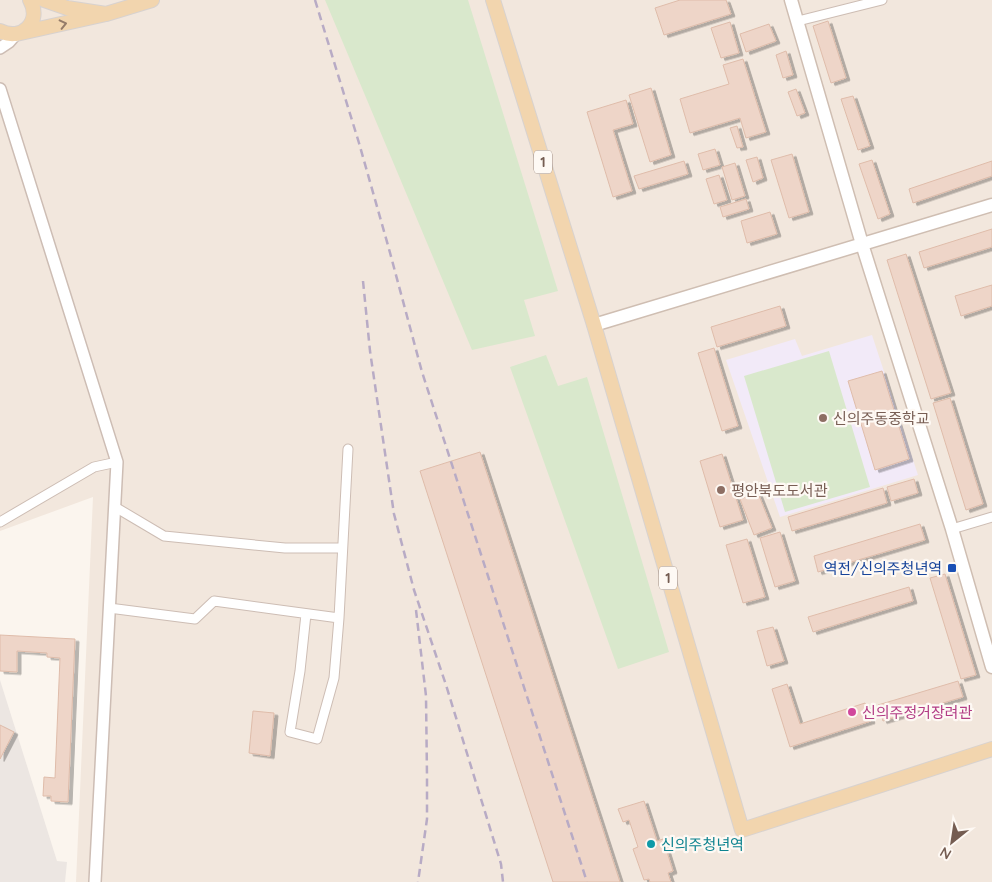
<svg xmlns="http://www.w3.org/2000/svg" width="992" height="882" font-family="Quicksand,'Noto Sans KR',sans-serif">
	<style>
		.residential { fill: #f2e7dd }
		.industrial { fill: #ece6e2 }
		.education { fill: #f2eaf8 }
		.green { fill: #d9e8cc }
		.building { fill: #eed5c8; stroke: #dfbcaa; filter: url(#shadow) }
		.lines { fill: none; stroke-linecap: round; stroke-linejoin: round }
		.minor-casing { stroke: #cdbdb4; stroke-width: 11 }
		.tertiary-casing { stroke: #cdbdb4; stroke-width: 14 }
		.secondary-casing { stroke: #cfbeb2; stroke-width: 15 }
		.primary-casing { stroke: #d8d2cf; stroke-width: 16 }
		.minor { stroke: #fff; stroke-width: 9 }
		.tertiary { stroke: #fff; stroke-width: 11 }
		.secondary { stroke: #fff; stroke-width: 12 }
		.primary { stroke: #f2d5ae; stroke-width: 14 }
		.rail { stroke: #b8abc5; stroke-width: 2.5; stroke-dasharray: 8 5; stroke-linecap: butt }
		.oneway { stroke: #947b69 }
		.education-dot { fill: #8d6e63; stroke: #fef9f4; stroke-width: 2 }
		.transit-dot { fill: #1a4fb4; stroke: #fef9f4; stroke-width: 2 }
		.hotel-dot { fill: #d1479c; stroke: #fef9f4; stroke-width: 2 }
		.culture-dot { fill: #0f9aa8; stroke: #fef9f4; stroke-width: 2 }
		.labels { text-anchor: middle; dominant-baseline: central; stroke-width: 4.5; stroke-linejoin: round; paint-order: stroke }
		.shield { fill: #fef9f4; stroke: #9e8c83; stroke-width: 1 }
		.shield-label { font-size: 14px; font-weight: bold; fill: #755d52 }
		.education-label { font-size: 15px; fill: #785e54; stroke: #fef9f4; text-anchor: start }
		.transit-label { font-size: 15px; fill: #164399; stroke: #fef9f4; text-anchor: end }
		.hotel-label { font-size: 15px; fill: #b23c85; stroke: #fef9f4; text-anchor: start }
		.culture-label { font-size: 15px; fill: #0d838f; stroke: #fef9f4; text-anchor: start }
	</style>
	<defs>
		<filter id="shadow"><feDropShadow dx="4" dy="2.5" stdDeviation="0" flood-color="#0004"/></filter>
	</defs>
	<rect width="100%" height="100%" fill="#fbf5ee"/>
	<path class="residential" d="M0,0H992V882H76L93,497L0,531Z"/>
	<path class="industrial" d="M0,680L57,861L67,862L65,882H0Z"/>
	<path class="education" d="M872,335L918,475L780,517L726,360L795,339L802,356Z"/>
	<path class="green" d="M325,0H468L558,291L524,300L535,336L472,350Z
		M829,351L870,487L785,512L744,376Z
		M546,355L558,386L587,377L669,652L618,669L510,367Z"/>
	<path class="building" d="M680,0H726L731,14L664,35L655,8Z
		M828,21L846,78L831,83L813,26Z
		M730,22L739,53L721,58L711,28Z
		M769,24L776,41L746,52L740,34Z
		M786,51L793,75L783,78L776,55Z
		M743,59L766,132L746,138L740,118L690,133L680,99L729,84L723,65Z
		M651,88L671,155L650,162L629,95Z
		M796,89L805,113L797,116L788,92Z
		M853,96L870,146L858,150L841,99Z
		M626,100L633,124L613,130L632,191L613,197L587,112Z
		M737,126L743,147L737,148L730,128Z
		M715,149L720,165L703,170L698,154Z
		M792,154L809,212L789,218L771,160Z
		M757,157L763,178L753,182L746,160Z
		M872,160L890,214L878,219L859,164Z
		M684,161L688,174L639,189L634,176Z
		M992,161V176L913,203L909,189Z
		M735,163L745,196L732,200L722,167Z
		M719,175L727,200L714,204L706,179Z
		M746,199L749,209L723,217L720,207Z
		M770,212L777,234L747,243L741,221Z
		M992,229V247L924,268L919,252Z
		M906,254L951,393L931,399L887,260Z
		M992,285V306L961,316L955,296Z
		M780,306L786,326L717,347L711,327Z
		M714,348L738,426L722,431L698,353Z
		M882,371L909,459L875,470L848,381Z
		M950,398L983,504L966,510L933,403Z
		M480,452L620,882H553L420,471Z
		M722,454L743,520L720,527L700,461Z
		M914,479L918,493L891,501L887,487Z
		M883,488L887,503L792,531L788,517Z
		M758,493L772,528L754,535L740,499Z
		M920,524L925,540L818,572L814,556Z
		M780,532L795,581L775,587L760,538Z
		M747,539L765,597L743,603L726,545Z
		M945,574L976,675L961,679L930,578Z
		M909,587L913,601L813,632L808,617Z
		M773,627L784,661L767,666L757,631Z
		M0,635L75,639L68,802L51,801V796H43L44,777L55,778L60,658L47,657V653L17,651V672L0,671Z
		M958,681L963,697L883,721L878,705Z
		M787,684L800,724L865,703L871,721L790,747L772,689Z
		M253,711L274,713L270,756L249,753Z
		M0,725L14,732L0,759Z
		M644,801L657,841L663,839L673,871L668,873L671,882H650L649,879L644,880L633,849L638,847L629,820L623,822L618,809Z"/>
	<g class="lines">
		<g class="minor-casing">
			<path id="minor" d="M798,21L882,0
				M115,507L164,536L285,548H342
				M0,522L94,467L117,462
				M952,529L992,517
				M109,608L195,619L214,601L339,618
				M306,614L300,671L290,732L317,739L334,678L339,618L348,449"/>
		</g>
		<g class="tertiary-casing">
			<path id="tertiary" d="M0,48L9,42L16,34
				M0,89L117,462L95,882"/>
		</g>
		<g class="secondary-casing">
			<path id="secondary" d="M791,0L862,244L952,529L992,667
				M594,325L992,205"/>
		</g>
		<g class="primary-casing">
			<path id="primary" d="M493,0L594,325L742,830L992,749
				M106,14L152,0
				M0,31C22,42 42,22 30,0
				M16,34L106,14L67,8L44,0"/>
		</g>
		<use href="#minor" class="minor"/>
		<use href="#tertiary" class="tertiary"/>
		<use href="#secondary" class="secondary"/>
		<use href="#primary" class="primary"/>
		<path class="rail" d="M315,0L359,143L389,249L422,372L587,882
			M363,281L370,351L394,514L414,590L446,685L501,864L503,882
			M416,610L426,696L427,777V819L418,882"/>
	</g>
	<defs><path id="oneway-chevron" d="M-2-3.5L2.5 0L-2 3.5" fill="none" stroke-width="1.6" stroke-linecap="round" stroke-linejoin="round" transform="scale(1.25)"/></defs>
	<use class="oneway" href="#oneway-chevron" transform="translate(63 24) rotate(-13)"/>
	<g class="education-dot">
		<circle cx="823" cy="418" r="5"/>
		<circle cx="721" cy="490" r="5"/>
	</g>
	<rect class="transit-dot" x="947" y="563" width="10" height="10" rx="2.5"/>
	<circle class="hotel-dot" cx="852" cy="712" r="5"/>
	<circle class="culture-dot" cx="651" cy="844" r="5"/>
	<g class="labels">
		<g class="shield">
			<rect x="534" y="150.5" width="18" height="23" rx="4"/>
			<rect x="659" y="566.5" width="18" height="23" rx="4"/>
		</g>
		<g class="shield-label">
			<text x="543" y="162">1</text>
			<text x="668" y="578">1</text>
		</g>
		<g class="education-label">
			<text x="833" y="418">신의주동중학교</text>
			<text x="731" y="490">평안북도도서관</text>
		</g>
		<g class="transit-label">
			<text x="942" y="568">역전/신의주청년역</text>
		</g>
		<g class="hotel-label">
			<text x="862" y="712">신의주정거장려관</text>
		</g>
		<g class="culture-label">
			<text x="661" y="844">신의주청년역</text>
		</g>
	</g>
	<g transform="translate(952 842) rotate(210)" stroke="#fef9f4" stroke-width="4" paint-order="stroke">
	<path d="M0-4L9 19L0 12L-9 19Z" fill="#755d52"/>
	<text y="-8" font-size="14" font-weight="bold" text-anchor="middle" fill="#755d52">N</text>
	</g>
</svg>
